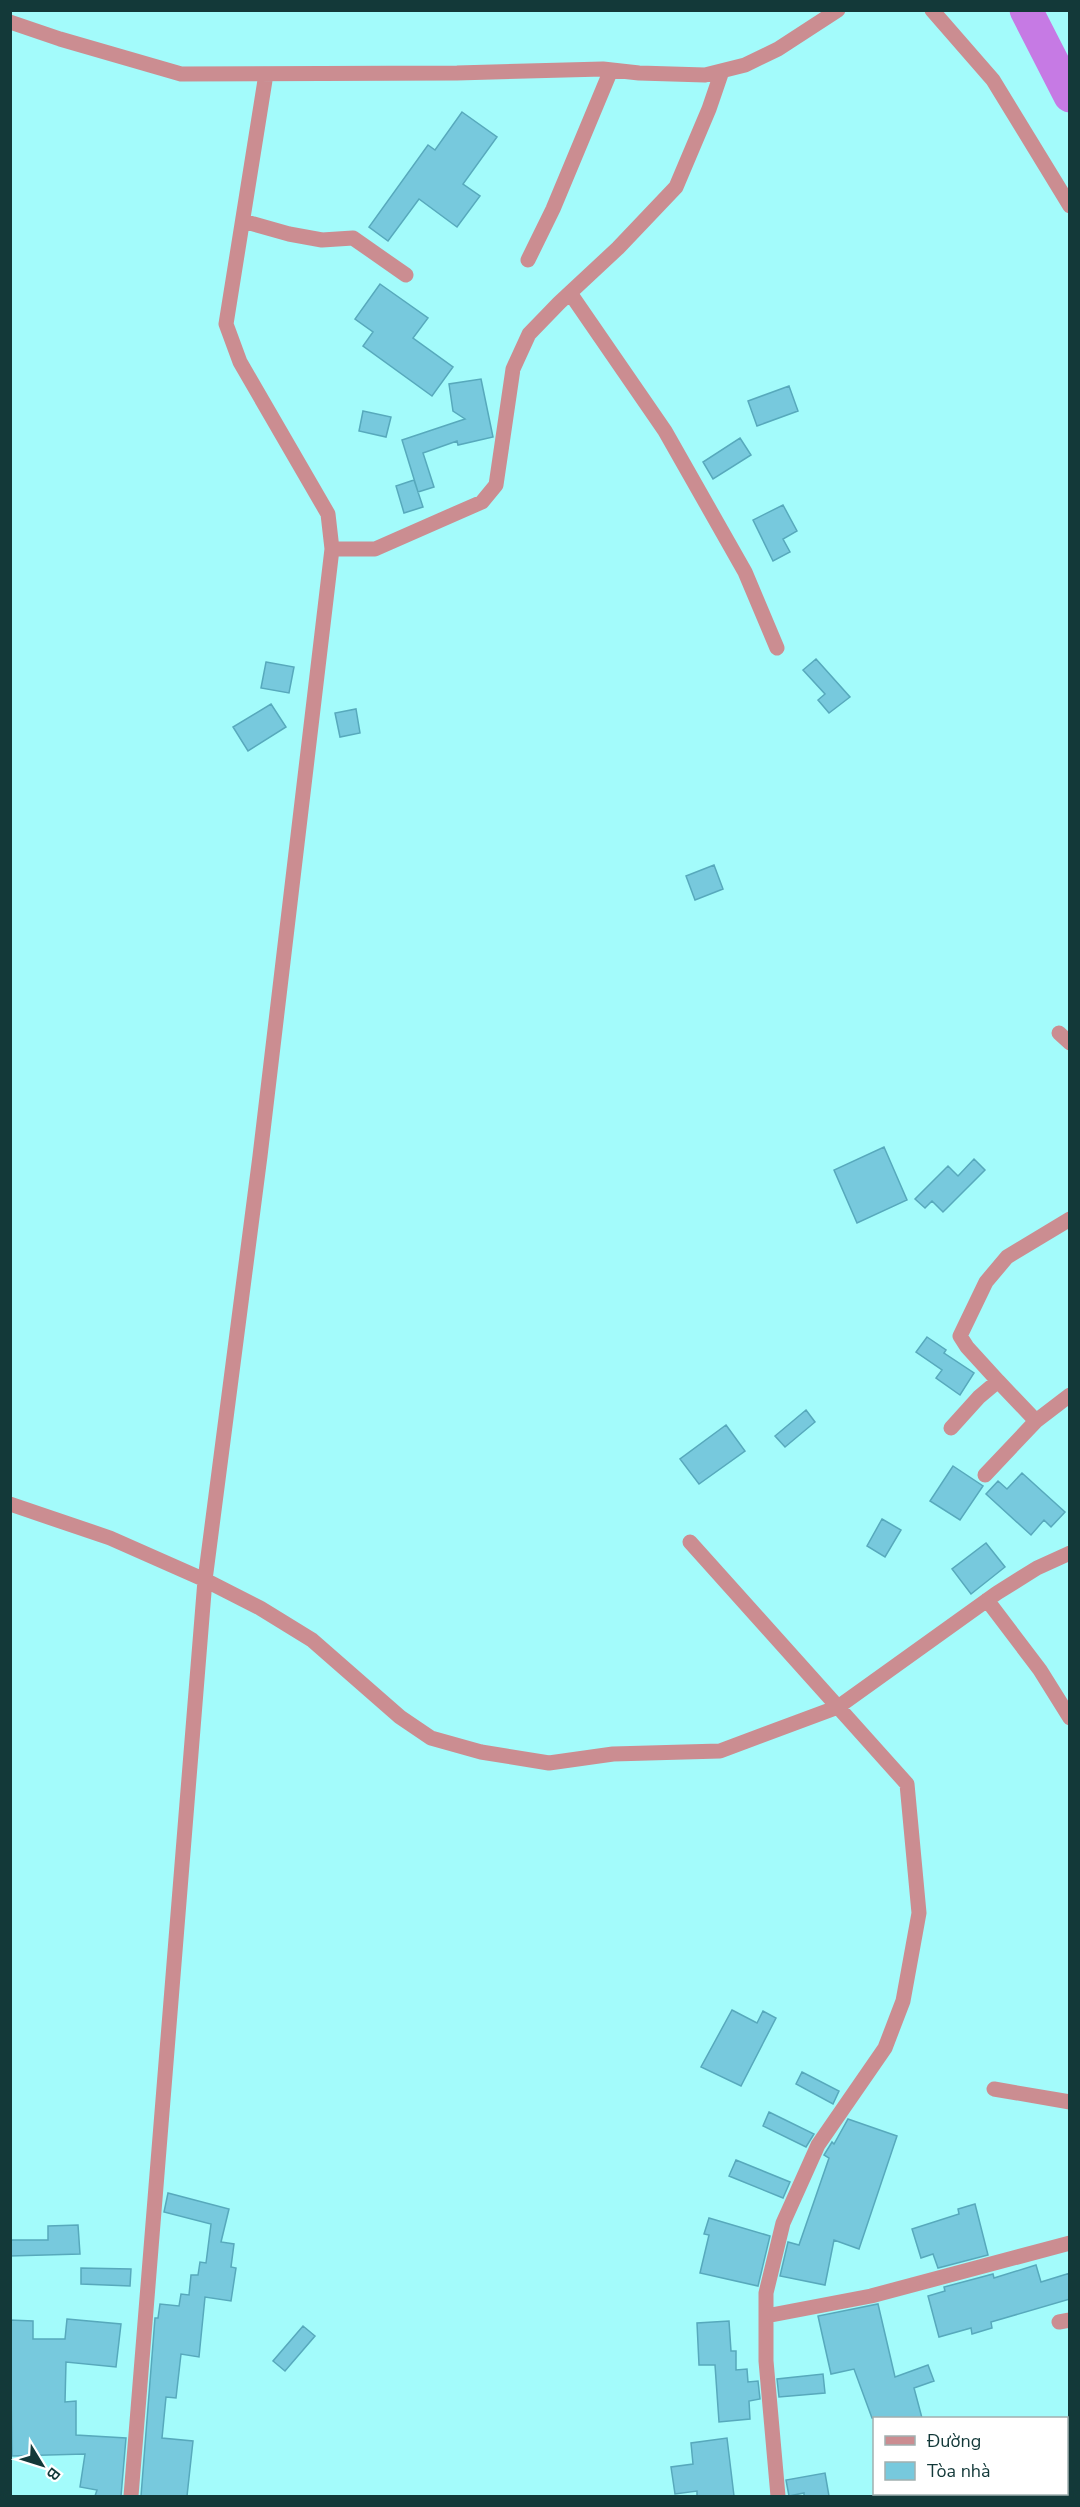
<svg xmlns="http://www.w3.org/2000/svg" width="1080" height="2507" font-family="'Nunito Sans',sans-serif">
	<style>
		.lines { fill: none; stroke-linecap: round; stroke-linejoin: round }
		.river { stroke: #c67ae4; stroke-width: 33 }
		.building { fill: #77c9dd; stroke: #57a9bc; stroke-width: 1.5 }
		.minor { stroke: #cb8d91; stroke-width: 15 }
	</style>
	<rect width="100%" height="100%" fill="#a3fbfb"/>
	<g class="lines">
		<path class="river" d="M1026,10L1070,96"/>
	</g>
	<path class="building" d="M462,112L497,137L463,184L480,196L457,227L419,199L388,241L369,227L428,145L435,150Z
		M380,284L428,318L413,338L453,367L432,396L363,346L373,332L355,319Z
		M481,379L493,437L458,445L457,441L423,453L434,487L418,492L402,440L465,419L453,411L449,384Z
		M789,386L798,411L757,426L748,401Z
		M363,411L391,417L386,437L359,431Z
		M740,438L751,455L713,479L703,462Z
		M414,480L423,507L404,513L396,486Z
		M783,505L797,531L783,539L790,552L773,561L753,520Z
		M816,659L850,697L829,713L818,700L825,694L803,670Z
		M266,662L294,667L289,693L261,688Z
		M271,704L286,727L248,751L233,727Z
		M356,709L360,733L340,737L335,713Z
		M714,865L723,889L695,900L686,876Z
		M884,1147L907,1200L857,1223L834,1170Z
		M974,1159L985,1170L943,1212L932,1201L925,1208L915,1199L948,1166L958,1176Z
		M927,1337L946,1350L944,1353L974,1373L960,1395L936,1378L942,1370L916,1352Z
		M806,1410L815,1422L785,1447L775,1436Z
		M726,1425L745,1451L699,1484L680,1459Z
		M953,1466L983,1486L960,1520L930,1501Z
		M1022,1473L1065,1512L1051,1527L1044,1520L1031,1535L986,1494L998,1481L1007,1489Z
		M882,1519L901,1530L885,1557L867,1546Z
		M986,1543L1005,1567L971,1594L952,1569Z
		M732,2010L757,2023L763,2011L776,2018L741,2086L701,2067Z
		M802,2072L839,2091L833,2104L796,2084Z
		M769,2112L814,2134L806,2147L763,2126Z
		M848,2119L897,2136L859,2249L834,2240L825,2285L780,2276L788,2242L799,2245L829,2158L824,2155L832,2142L834,2144Z
		M736,2160L790,2182L783,2198L729,2176Z
		M168,2193L229,2209L221,2242L234,2244L231,2267L236,2268L231,2301L205,2297L199,2357L181,2354L176,2398L166,2397L162,2438L193,2441L187,2496H141L155,2318H158L160,2304L179,2306L181,2294L189,2295L191,2275H198L200,2262L206,2263L211,2224L164,2212Z
		M975,2204L988,2255L938,2268L933,2254L921,2258L912,2229L959,2214L958,2209Z
		M709,2218L770,2236L758,2286L700,2273L709,2235L704,2234Z
		M78,2225L80,2254L10,2256V2240H48V2226Z
		M1036,2265L1041,2282L1070,2273V2299L991,2322L992,2328L972,2334L971,2328L939,2337L928,2296L945,2291L944,2287L993,2274L994,2278Z
		M81,2268L131,2269L130,2286L81,2284Z
		M878,2304L895,2377L928,2365L934,2381L914,2388L922,2418H872L854,2369L831,2374L818,2316Z
		M67,2319L121,2324L116,2367L66,2362L65,2402L76,2401V2435L126,2438L121,2496H95L97,2490L80,2487L85,2454L12,2456L10,2320L33,2321V2339H65Z
		M729,2321L731,2351H736V2370L747,2369L748,2382L758,2381L760,2399L749,2401L750,2419L719,2422L715,2365H699L697,2323Z
		M303,2326L315,2336L285,2371L273,2361Z
		M823,2374L825,2393L779,2397L777,2379Z
		M727,2438L734,2496H697V2491L675,2494L671,2467L693,2464L691,2443Z
		M825,2473L829,2496H804V2493L789,2496L786,2480Z"/>
	<g class="lines">
		<path class="minor" d="M932,10L993,80L1070,206
			M10,22L60,39L181,74L457,73L603,69L639,73L705,75L745,65L778,49L838,10
			M243,221L289,234L322,240L353,238L406,275
			M528,260L553,209L611,70
			M570,293L665,431L745,572L777,648
			M332,549H375L482,502L496,485L513,369L529,334L559,303L618,248L676,187L709,109L722,71
			M1059,1033L1070,1043
			M998,1381L967,1347L960,1336L986,1282L1007,1257L1070,1219
			M951,1428L979,1397L998,1381L1036,1421
			M985,1475L1036,1421L1070,1395
			M10,1504L110,1538L205,1580L260,1608L312,1640L400,1717L431,1738L481,1752L549,1763L613,1754L720,1751L838,1707L997,1593L1037,1568L1070,1553
			M690,1542L907,1784L919,1913L903,2001L885,2048L818,2145L783,2223L766,2293V2361L778,2496
			M987,1600L1040,1670L1070,1718
			M994,2089L1070,2102
			M766,2316L871,2296L1070,2243
			M1059,2322L1070,2320
			M974,2494L976,2496
			M131,2496L205,1580L260,1156L332,549L328,514L240,362L226,324L266,74"/>
	</g>
	<rect width="1080" height="2507" fill="none" stroke="#133939" stroke-width="24"/>
	<rect x="873" y="2417" width="195" height="78" fill="#ffffff" stroke="#a1b0b0" stroke-width="1.5"/>
	<rect x="885" y="2436" width="30" height="9" fill="#cb8d91" stroke="#a1b0b0" stroke-width="1.5"/>
	<text x="927" y="2447" font-size="18" fill="#133939">Đường</text>
	<rect x="885" y="2462" width="30" height="18" fill="#77c9dd" stroke="#a1b0b0" stroke-width="1.5"/>
	<text x="927" y="2477" font-size="18" fill="#133939">Tòa nhà</text>
	<g transform="translate(42 2465) rotate(128)" stroke="#ffffff" stroke-width="4.5" paint-order="stroke">
	<path d="M0-4.5L10 22L0 15L-10 22Z" fill="#133939"/>
	<text y="-9" font-size="16" font-weight="bold" text-anchor="middle" fill="#133939">B</text>
	</g>
</svg>
